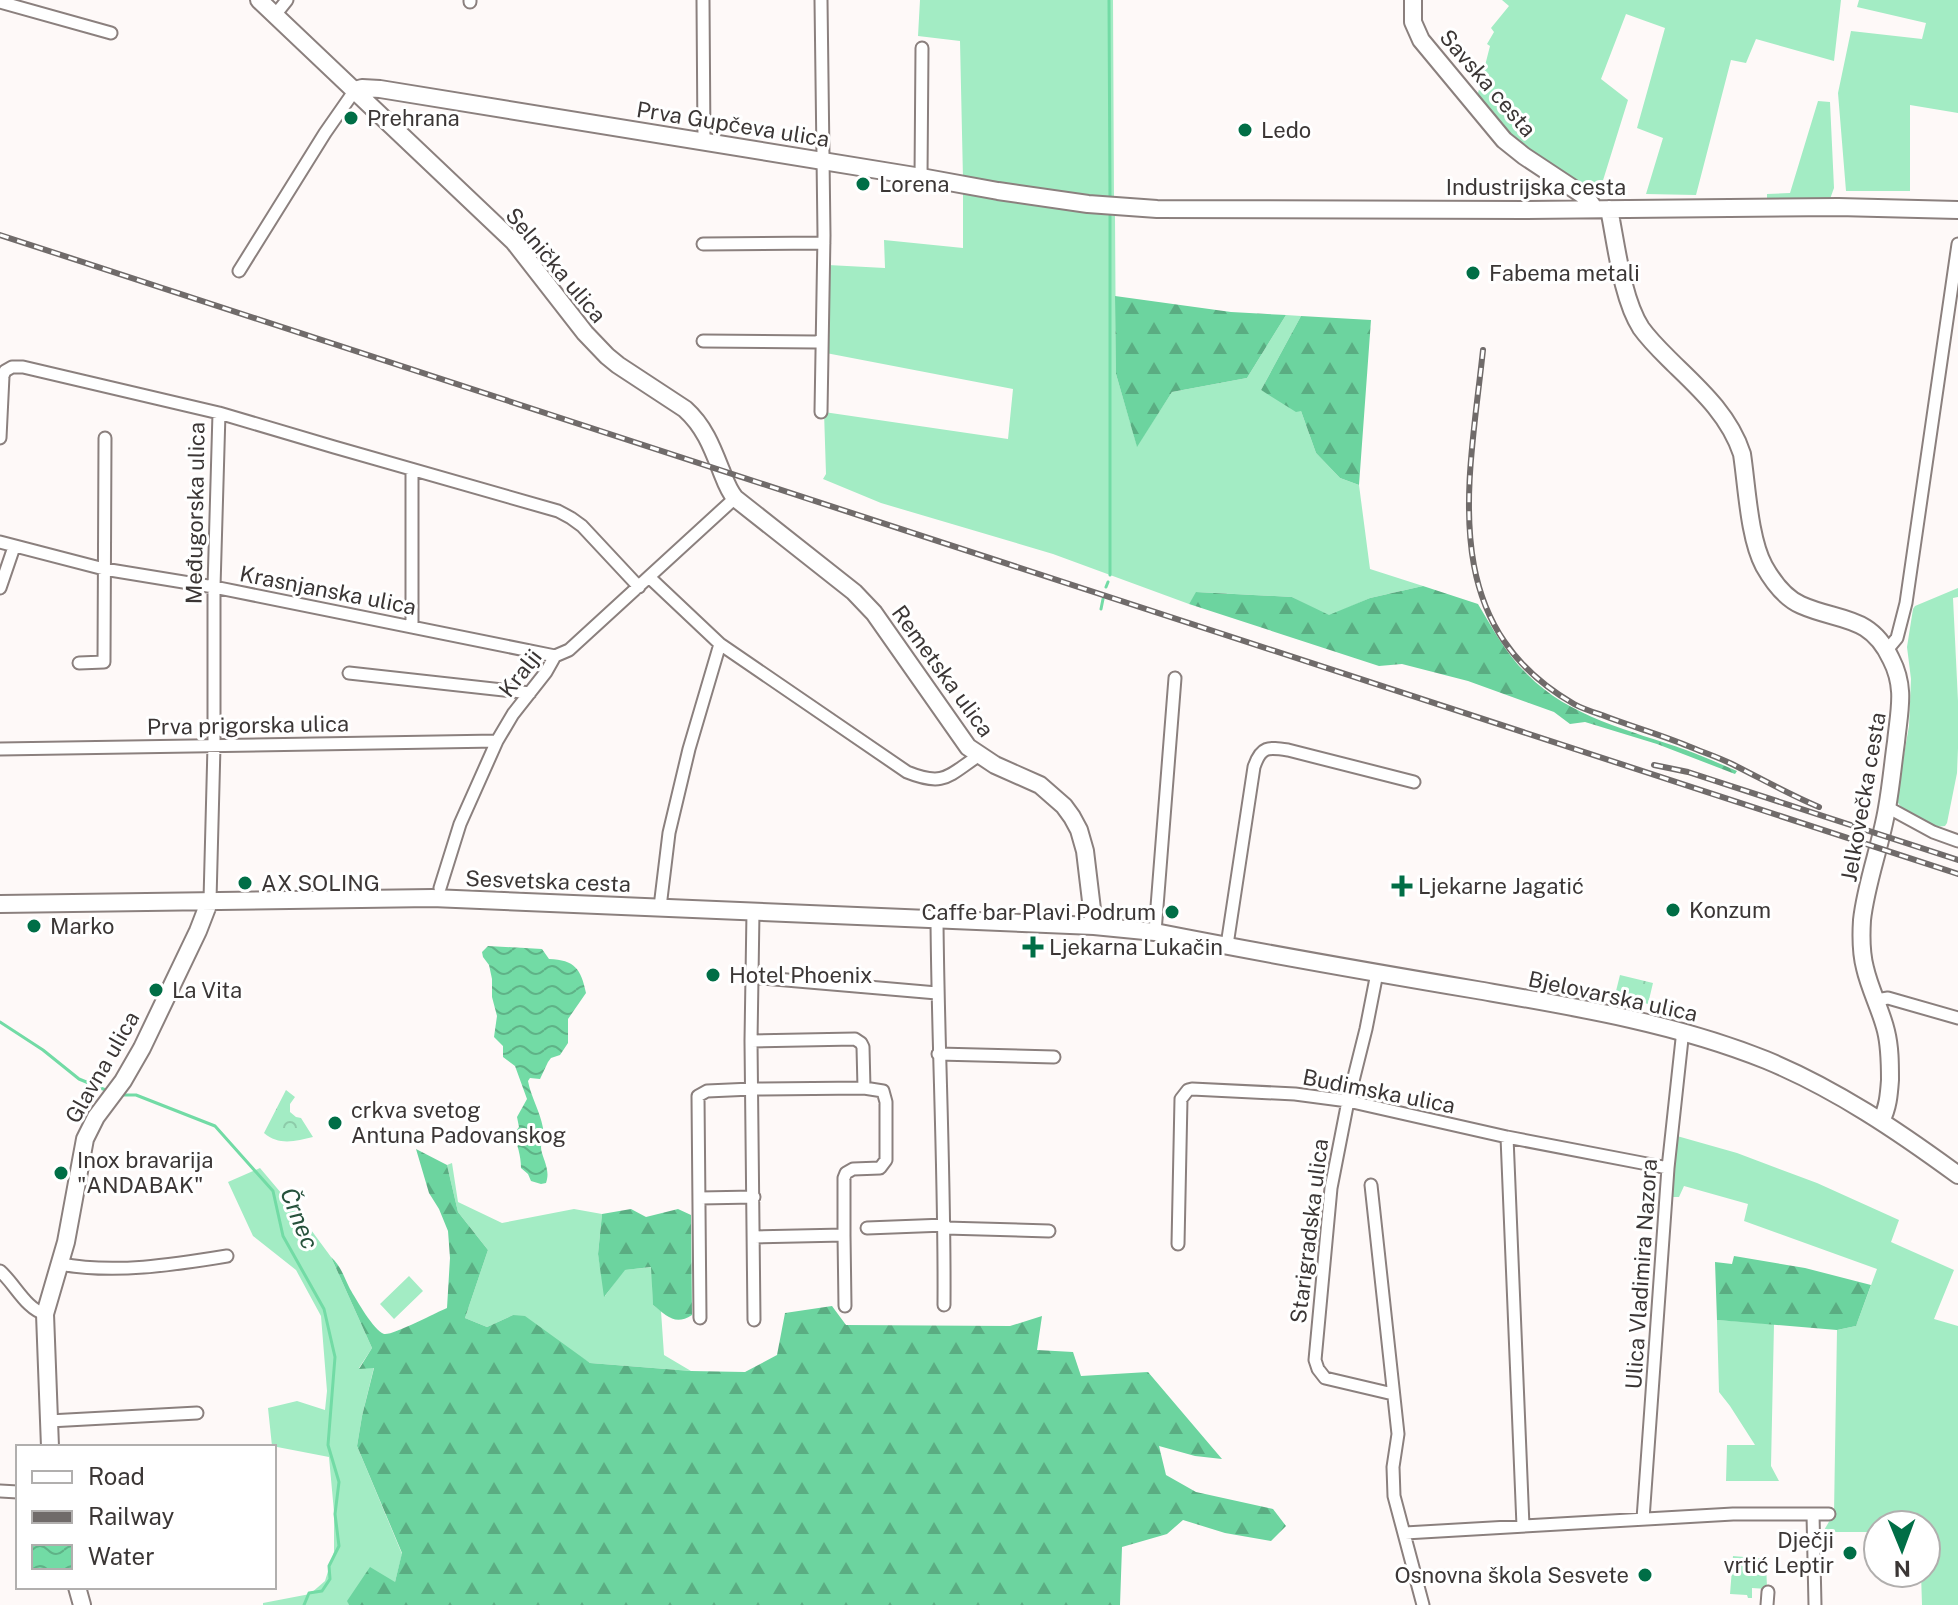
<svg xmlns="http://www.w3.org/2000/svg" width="1958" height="1605" font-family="'Public Sans',sans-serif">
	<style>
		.grass { fill: #a3ecc4 }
		.forest { fill: url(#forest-firs) }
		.park { fill: url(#park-crowns) }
		.water { fill: url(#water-waves) }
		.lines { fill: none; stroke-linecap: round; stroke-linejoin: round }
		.stream { stroke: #72dba5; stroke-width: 3 }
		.street-casing { stroke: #8b807e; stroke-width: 15 }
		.secondary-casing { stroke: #8b807e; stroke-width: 20 }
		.street { stroke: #fff; stroke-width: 11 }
		.secondary { stroke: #fff; stroke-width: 16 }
		.rail-casing { stroke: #706b6a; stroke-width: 6 }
		.rail { stroke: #fff; stroke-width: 3; stroke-dasharray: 9; stroke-linecap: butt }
		.poi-dot { fill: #006e46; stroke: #fff; stroke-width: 3 }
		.labels { text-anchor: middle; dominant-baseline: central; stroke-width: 6; stroke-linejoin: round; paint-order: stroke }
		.street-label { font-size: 22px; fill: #3b3635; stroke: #fff }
		.poi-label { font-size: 22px; fill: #3b3635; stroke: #fff; text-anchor: start }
		.water-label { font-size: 24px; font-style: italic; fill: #27523c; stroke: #fff }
	</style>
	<defs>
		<pattern id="forest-firs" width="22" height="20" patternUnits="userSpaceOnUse" patternTransform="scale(2)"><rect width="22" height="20" fill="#6cd49f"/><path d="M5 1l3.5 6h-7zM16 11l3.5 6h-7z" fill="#5aad82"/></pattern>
		<pattern id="park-crowns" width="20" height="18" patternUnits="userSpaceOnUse" patternTransform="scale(2)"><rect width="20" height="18" fill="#a3ecc4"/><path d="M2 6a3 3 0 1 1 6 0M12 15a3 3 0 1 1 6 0" fill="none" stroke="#8dcba9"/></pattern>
		<pattern id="water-waves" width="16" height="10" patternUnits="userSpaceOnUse" patternTransform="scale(2)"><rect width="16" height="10" fill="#72dba5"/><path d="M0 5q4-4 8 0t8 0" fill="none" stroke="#5fb287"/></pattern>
	</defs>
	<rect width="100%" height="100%" fill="#fef9f8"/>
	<path class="grass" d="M920,0H1113L1114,202L963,179L960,41L918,36Z
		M1502,0H1841L1834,61L1756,39L1746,63L1731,60L1696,195L1646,194L1663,138L1637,128L1665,28L1626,14L1601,79L1628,100L1600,190L1586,189L1520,146L1477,97L1490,46L1487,44L1494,32L1491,28L1509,6Z
		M1859,0H1958V113L1910,105V191H1846L1838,93L1851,31L1922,39L1926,23L1857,7Z
		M1818,101L1830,102L1834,188L1830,199L1767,201V194L1790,193Z
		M963,192L1044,207L1115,216L1116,374L1137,446L1172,392L1247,378L1286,315L1301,316L1261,390L1301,411L1316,453L1340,478L1359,485L1370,569L1423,586L1370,598L1329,616L1292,597L1197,592L1189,604L1053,554L881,503L823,479L826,474L824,412L1008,439L1013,389L826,353L828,265L885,268L884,240L963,248Z
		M1958,588V597L1953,598L1958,701V748L1957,773L1947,823L1945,826C1928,829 1905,815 1896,800L1909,726L1911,679L1907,647L1913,609L1915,606Z
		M1677,1136L1737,1153L1817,1183L1899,1220L1891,1242L1954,1270L1934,1319L1958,1326V1605H1922L1921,1573H1926V1525H1878V1532H1823L1834,1513L1837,1330L1856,1326L1877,1269L1744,1221L1748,1204L1684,1186L1679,1197H1672Z
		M452,1163L458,1202L502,1223L574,1209L602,1214L598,1254L605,1296L624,1270L652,1267L653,1305L661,1311L664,1355L691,1371L590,1363L513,1315L487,1327L465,1318L488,1250L458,1212L447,1165Z
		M260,1168L303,1219L331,1257L372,1348L359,1368L374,1367L362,1416L357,1446L402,1554L395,1582L348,1601L349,1605H263V1603L310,1594L325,1581L334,1552V1512L329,1457L272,1446L268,1408L297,1401L325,1410L327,1391L321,1316L296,1270L253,1236L228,1182Z
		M409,1276L423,1291L394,1319L380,1304Z
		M1717,1320L1774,1324L1771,1466L1779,1481H1726L1727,1445H1755L1730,1406L1719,1392Z
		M1733,1556L1766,1559L1767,1589L1752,1588V1598H1748L1747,1595L1730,1594Z"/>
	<path class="forest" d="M1115,296L1231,312L1286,315L1247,378L1172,392L1137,447L1116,374Z
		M1301,316L1371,320L1359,485L1340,478L1316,453L1301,411L1296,412L1261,390Z
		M1423,586L1478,604C1493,629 1506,654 1527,674C1570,718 1630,730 1686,750C1703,756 1720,764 1737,771L1735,774L1657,744L1585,722L1570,724L1554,712L1468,681L1402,664L1379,666L1189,604L1196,592L1292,597L1329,615L1370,598Z
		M416,1149L447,1165L458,1212L488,1250L465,1318L487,1327L513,1315L525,1316L590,1363L691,1371L745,1372L777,1355L785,1313L832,1306L846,1325L1010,1326L1042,1316L1037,1350L1073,1352L1081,1376L1148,1372L1222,1459L1195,1456L1159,1446L1166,1475L1196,1492L1273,1509L1286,1526L1271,1541L1225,1533L1183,1520L1167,1534L1122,1547L1120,1605H349L347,1601L370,1567L395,1582L402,1553L357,1446L362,1416L374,1368L359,1369L372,1348L331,1257C341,1266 344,1277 350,1289C356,1299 374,1331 384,1334C392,1336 437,1312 447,1308L450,1258L448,1231L439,1209L429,1193Z
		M631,1209L646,1217L678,1209L691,1215L692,1315C675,1326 667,1316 653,1305L651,1267L625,1270L604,1297L598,1254L602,1214Z
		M1734,1256L1805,1268L1871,1285L1856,1326L1837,1330L1717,1320L1715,1262L1732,1264Z"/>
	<path class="park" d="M1620,975L1653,983L1648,1004L1615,995Z
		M286,1090L295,1097L290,1104V1112L296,1117L301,1118L313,1137C296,1141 279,1146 264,1133Z"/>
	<path class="water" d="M488,946L542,949L549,959C575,960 581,969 586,993L568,1019V1043L560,1055L551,1058L548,1062L540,1079L530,1078L528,1081C531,1097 540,1111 543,1128C544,1137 539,1145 542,1153C545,1163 550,1172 546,1183L541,1184L531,1181L528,1174L521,1168C521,1155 517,1145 514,1134L519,1127L517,1117L527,1099L515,1066L503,1057V1046L494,1037L497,1016L492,997V979L489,965L483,957L482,952Z"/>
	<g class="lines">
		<path class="stream" d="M1109,0L1110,199
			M1110,575V211
			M1106,587L1108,582
			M1101,609L1103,599
			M0,1022L43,1050L79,1079L108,1091
			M119,1095H136L215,1126L273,1191L283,1236L324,1309L335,1357L328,1445L339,1482L335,1514L339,1546L329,1566L330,1579L322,1591L309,1593L304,1605"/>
		<g class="street-casing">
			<path id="street" d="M703,0L704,141
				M821,0L824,235L821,412
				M0,2L111,33
				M470,2V0
				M275,15L287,0
				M921,177L922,48
				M703,244L824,243
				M239,271L325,133L355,90
				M703,341L816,342L821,340
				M0,438L3,376L5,371L12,367H23L219,413L334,447L558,511L571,518L582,526L639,587
				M412,470V627
				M0,542L104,569L214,587L555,656
				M649,577L720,644L907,772C944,787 948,776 978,756
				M0,588L14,547
				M1887,650L1897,638L1906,603L1958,244
				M79,663L104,662L105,438
				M349,673L530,693
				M0,749L497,741
				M1887,807L1933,832L1958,841
				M440,888L460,824L497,741L513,714L546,672L555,656L569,650L735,498
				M210,900L214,746V587L219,413
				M660,907L669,833L689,749L720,644
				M753,912L751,1041L754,1320
				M937,920C938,1048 945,1177 944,1305
				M1155,932L1175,678
				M1227,945L1254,767C1261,746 1268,747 1288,750L1414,782
				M1377,973L1366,1029L1348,1101L1331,1188L1315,1360L1318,1369L1325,1378L1393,1394
				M752,977L937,993
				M1876,1000L1888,998L1958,1018
				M751,1041L855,1039L861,1043L863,1047L864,1088
				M938,1054L1054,1057
				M1507,1137L1523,1526
				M1371,1185L1398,1434L1393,1467L1394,1496L1423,1605
				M700,1198L754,1197
				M867,1228L945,1225
				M945,1228L1049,1231
				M844,1235L845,1306
				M1178,1244L1181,1099L1188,1090L1192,1089L1295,1094L1348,1101L1507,1137L1668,1168
				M60,1264C115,1274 172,1265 227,1256
				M0,1271C15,1284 26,1309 45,1314
				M700,1318L698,1096L707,1091L752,1089L864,1088L883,1091L886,1102V1160L880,1168L853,1169L846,1173L844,1178V1235L754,1237
				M49,1421L197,1413
				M0,1491L18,1492
				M1813,1514L1815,1605
				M1643,1519L1668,1168L1682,1039L1681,1032
				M1405,1533L1733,1514H1829
				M1767,1605L1768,1592"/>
		</g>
		<g class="secondary-casing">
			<path id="secondary" d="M259,0L514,242L585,333L607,356L618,365L685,409C704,426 712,447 721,470C725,480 728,490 735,498L854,592L874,613L968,747L995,765L1040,785L1064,806L1072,817L1079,830L1085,851L1094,926
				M1413,0V22L1421,40L1504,140L1524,156L1586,197L1592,205V209
				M355,90L362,88L380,89L921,177L998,191L1088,204L1157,209L1526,210L1838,207L1958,210
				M1609,209C1616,243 1622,299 1641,328C1651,342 1663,353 1675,365C1702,391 1730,417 1742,454C1747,487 1749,538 1764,566C1773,582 1785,598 1801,605C1839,622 1870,614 1891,659C1906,688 1899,711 1896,742C1893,763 1891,786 1887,808C1881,845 1866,883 1862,920C1861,936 1861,953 1865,968C1870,990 1881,1010 1886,1031C1890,1047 1890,1063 1890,1080C1889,1094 1888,1108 1881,1121
				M0,904L432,898L1094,926L1155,932C1262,953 1370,972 1477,990C1575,1007 1674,1023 1766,1060C1836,1089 1898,1131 1958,1175
				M50,1447L45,1314L66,1242L85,1139L96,1117L123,1081L142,1048L198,931L210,900
				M77,1587L82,1605"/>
		</g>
		<use href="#street" class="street"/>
		<use href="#secondary" class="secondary"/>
		<g class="rail-casing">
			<path id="rail" d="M0,235L1958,874
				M1483,350C1469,482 1435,624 1574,704C1583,709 1593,712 1602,715C1630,726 1659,734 1688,746C1702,752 1718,757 1732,764C1762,779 1788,794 1819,807
				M1654,765L1688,772L1958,860"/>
		</g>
		<use href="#rail" class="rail"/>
	</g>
	<g class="poi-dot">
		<circle cx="351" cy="118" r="8"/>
		<circle cx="1245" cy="130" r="8"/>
		<circle cx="863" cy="184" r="8"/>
		<circle cx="1473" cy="273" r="8"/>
		<circle cx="245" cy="883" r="8"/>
		<path d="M1398 874h8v8h8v8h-8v8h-8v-8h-8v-8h8z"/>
		<circle cx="1673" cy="910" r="8"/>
		<circle cx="1172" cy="912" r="8"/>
		<circle cx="34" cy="926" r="8"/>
		<path d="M1029 935h8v8h8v8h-8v8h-8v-8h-8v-8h8z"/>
		<circle cx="713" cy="975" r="8"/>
		<circle cx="156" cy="990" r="8"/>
		<circle cx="335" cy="1123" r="8"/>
		<circle cx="61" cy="1173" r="8"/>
		<circle cx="1850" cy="1553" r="8"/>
		<circle cx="1645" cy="1575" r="8"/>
	</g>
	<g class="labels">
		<g class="street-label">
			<text transform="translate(1488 83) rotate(49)">Savska cesta</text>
			<text transform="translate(733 124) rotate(9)">Prva Gupčeva ulica</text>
			<text x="1536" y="187">Industrijska cesta</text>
			<text transform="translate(556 265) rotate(50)">Selnička ulica</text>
			<text transform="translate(195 513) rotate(-89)">Međugorska ulica</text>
			<text transform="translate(328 590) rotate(11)">Krasnjanska ulica</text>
			<text transform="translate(943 671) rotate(54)">Remetska ulica</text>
			<text transform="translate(520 673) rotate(-52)">Kralji</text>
			<text transform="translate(248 725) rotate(-1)">Prva prigorska ulica</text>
			<text transform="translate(1863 797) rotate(-80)">Jelkovečka cesta</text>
			<text transform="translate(548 881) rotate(2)">Sesvetska cesta</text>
			<text transform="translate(1613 996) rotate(12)">Bjelovarska ulica</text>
			<text transform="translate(102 1067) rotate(-60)">Glavna ulica</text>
			<text transform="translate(1379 1091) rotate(11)">Budimska ulica</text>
			<text transform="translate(1309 1231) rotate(-83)">Starigradska ulica</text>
			<text transform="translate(1641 1274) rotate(-86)">Ulica Vladimira Nazora</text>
		</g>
		<g class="poi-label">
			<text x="367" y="118">Prehrana</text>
			<text x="1261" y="130">Ledo</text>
			<text x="879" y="184">Lorena</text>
			<text x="1489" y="273">Fabema metali</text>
			<text x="261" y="883">AX SOLING</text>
			<text x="1418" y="886">Ljekarne Jagatić</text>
			<text x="1689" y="910">Konzum</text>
			<text x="1156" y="912" text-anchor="end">Caffe bar Plavi Podrum</text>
			<text x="50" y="926">Marko</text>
			<text x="1049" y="947">Ljekarna Lukačin</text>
			<text x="729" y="975">Hotel Phoenix</text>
			<text x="172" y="990">La Vita</text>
			<text x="351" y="1110">crkva svetog<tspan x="351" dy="25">Antuna Padovanskog</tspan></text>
			<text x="77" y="1160">Inox bravarija<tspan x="77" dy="25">"ANDABAK"</tspan></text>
			<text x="1834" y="1540" text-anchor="end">Dječji<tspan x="1834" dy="25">vrtić Leptir</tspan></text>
			<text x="1629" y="1575" text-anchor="end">Osnovna škola Sesvete</text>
		</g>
		<g class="water-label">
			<text transform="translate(300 1218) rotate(68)">Črnec</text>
		</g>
	</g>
	<rect x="16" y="1445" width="260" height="144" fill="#ffffff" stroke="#b1afae" stroke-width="2"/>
	<rect x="32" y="1471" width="40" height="12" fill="#ffffff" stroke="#b1afae" stroke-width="2"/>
	<text x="88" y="1485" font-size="24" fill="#3b3635">Road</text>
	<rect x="32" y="1511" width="40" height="12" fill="#706b6a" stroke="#b1afae" stroke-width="2"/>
	<text x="88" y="1525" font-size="24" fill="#3b3635">Railway</text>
	<rect x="32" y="1545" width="40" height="24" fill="url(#water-waves)" stroke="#b1afae" stroke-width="2"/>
	<text x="88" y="1565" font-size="24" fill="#3b3635">Water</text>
	<g transform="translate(1902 1549) rotate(179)"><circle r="38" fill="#ffffff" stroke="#b1afae" stroke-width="2"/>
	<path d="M0-6L14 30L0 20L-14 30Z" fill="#006e46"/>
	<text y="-12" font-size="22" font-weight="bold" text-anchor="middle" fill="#3b3635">N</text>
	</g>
</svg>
